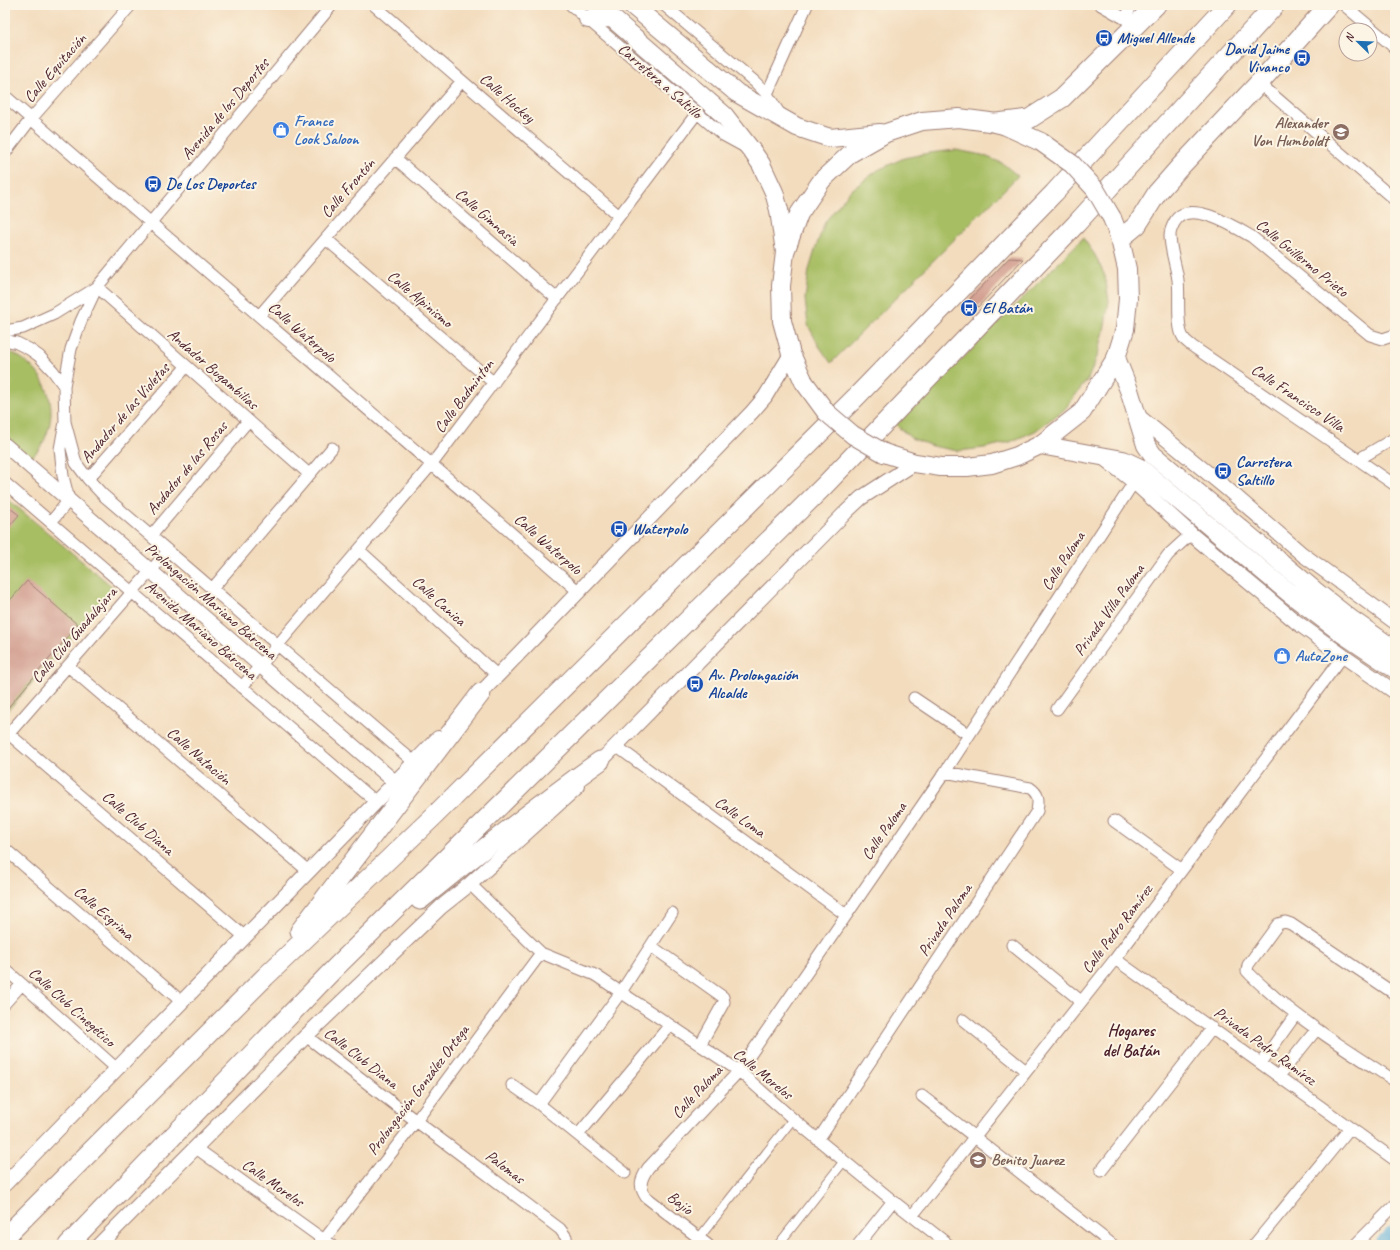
<svg xmlns="http://www.w3.org/2000/svg" width="1400" height="1250" font-family="Caveat,sans-serif">
	<style>
		.green { fill: #a7be63; stroke: #786e47 }
		.lines { fill: none; stroke-linecap: round; stroke-linejoin: round }
		.river { stroke: #5dadd7; stroke-width: 26 }
		.building { fill: #cf988a }
		.pedestrian-casing { stroke: #9e7e74; stroke-width: 10 }
		.minor-casing { stroke: #9e7e74; stroke-width: 13 }
		.tertiary-casing { stroke: #9e7e74; stroke-width: 16 }
		.primary-casing { stroke: #9e7e74; stroke-width: 20 }
		.trunk-casing { stroke: #9e7e74; stroke-width: 21 }
		.pedestrian { stroke: #fff; stroke-width: 8 }
		.minor { stroke: #fff; stroke-width: 11 }
		.tertiary { stroke: #fff; stroke-width: 14 }
		.primary { stroke: #fff; stroke-width: 18 }
		.trunk { stroke: #fff; stroke-width: 19 }
		.primary-bridge-casing { stroke: #9e7e74; stroke-width: 20; stroke-linecap: butt }
		.primary-bridge { stroke: #fff; stroke-width: 18 }
		.labels { text-anchor: middle; dominant-baseline: central; stroke-width: 4; stroke-linejoin: round; paint-order: stroke }
		.transit-label { font-size: 16px; font-weight: bold; fill: #164399; stroke: #fcf5e5; text-anchor: start }
		.street-label { font-size: 16px; fill: #4a1f2b; stroke: #fcf5e5 }
		.shop-label { font-size: 16px; font-weight: bold; fill: #366cbe; stroke: #fcf5e5; text-anchor: start }
		.education-label { font-size: 16px; font-weight: bold; fill: #785e54; stroke: #fcf5e5; text-anchor: end }
		.neighbourhood-label { font-size: 17px; font-weight: bold; fill: #4a1f2b; stroke: #fcf5e5 }
	</style>
	<rect width="100%" height="100%" fill="#fcf5e5"/>
	<filter id="ink" filterUnits="userSpaceOnUse"><feTurbulence type="fractalNoise" baseFrequency=".025" numOctaves="2"/><feDisplacementMap in="SourceGraphic" scale="8" xChannelSelector="R" yChannelSelector="G"/><feConvolveMatrix kernelMatrix="1 2 1 2 8 2 1 2 1" color-interpolation-filters="sRGB"/></filter>
	<filter id="wash" filterUnits="userSpaceOnUse"><feTurbulence type="fractalNoise" baseFrequency=".012" numOctaves="4" result="noise"/><feDisplacementMap in="SourceGraphic" scale="16" xChannelSelector="R" yChannelSelector="G"/><feGaussianBlur stdDeviation="0.9" result="paint"/><feColorMatrix in="noise" values="0 0 0 0 0 0 0 0 0 0 0 0 0 0 0 0 0 1.4 0 .05"/><feComposite in="paint" operator="in"/></filter>
	<g filter="url(#wash)">
		<rect width="100%" height="100%" fill="#f3dcbd"/>
		<path class="green" d="M956,150L982,155L1002,163L1018,176L831,363L819,346L808,325L805,299L809,270L816,247L825,222L850,191L878,170L904,158L929,153Z
			M1083,238L1095,255L1105,276L1109,301L1104,331L1098,354L1088,379L1064,410L1035,431L1010,442L984,448L958,451L932,446L911,438L896,425Z
			M5,350C41,363 61,400 46,436C43,445 37,452 30,459L5,436Z
			M5,497L114,588L5,714Z"/>
		<g class="lines">
			<path class="river" d="M1388,1245L1395,1239"/>
		</g>
		<g id="blocks">
			<path class="building" d="M1009,258L1023,259L978,307L970,299Z
				M5,504L19,515L5,531Z
				M27,581L78,625L5,711V606Z"/>
		</g>
	</g>
	<g filter="url(#ink)">
		<use href="#blocks" fill-opacity="0" stroke="#9e7e74" stroke-width="1"/>
		<g class="lines">
			<g class="pedestrian-casing">
				<path id="pedestrian" d="M699,1238L793,1119
					M778,1245L844,1161"/>
			</g>
			<g class="minor-casing">
				<path id="minor" d="M374,5L619,216
					M571,5L723,135L745,147
					M664,5L755,82L767,94L781,116
					M1101,5L1136,25
					M1344,5L1395,48
					M1126,19L1131,5
					M1259,83L1395,200
					M767,94L807,5
					M5,96C195,263 389,426 579,592
					M5,153L31,119L131,5
					M395,158L557,299
					M326,239L494,383
					M97,287L309,474
					M259,316L462,81
					M5,331L23,328L54,314L96,288
					M1395,335L1383,339L1370,335L1252,237C1235,227 1187,197 1174,223C1172,227 1170,231 1170,235C1170,250 1176,265 1178,280C1180,295 1176,326 1183,337C1185,341 1189,343 1192,346L1395,485
					M5,340L17,343L29,349L39,356L53,371L64,386L65,422L60,449L63,476L69,500L51,522
					M64,386L71,349L81,321L97,287L332,5
					M65,422L76,463L88,479L103,495L414,762
					M1359,459L1395,438
					M88,479L186,367
					M5,483L376,802
					M151,536L248,421
					M359,550L498,676
					M212,589L332,448
					M68,666L308,871
					M242,687L432,464L697,113
					M914,698L969,735
					M1057,709L1168,555L1191,534
					M9,734L245,937
					M5,738L168,551
					M616,746L846,915
					M1114,821L1182,870
					M5,849L182,1002
					M470,884L541,953L595,975L739,1071L793,1119L893,1201L949,1245
					M1012,945L1081,1001
					M651,946L723,997L724,1002L700,1045
					M1115,959L1395,1160
					M5,969L117,1069
					M1395,994L1291,924L1285,922L1278,924L1248,965L1247,971C1256,981 1266,989 1276,998C1313,1029 1355,1055 1395,1081
					M5,1003L22,984
					M963,1020L1026,1071
					M306,1036L416,1121L560,1229L566,1237L567,1245
					M1261,1063L1296,1014
					M1279,1076L1316,1030
					M512,1085L539,1104L625,1173
					M922,1096L1113,1245
					M539,1104L621,992L672,913
					M578,1135L670,1025
					M818,1140L1037,811C1039,800 1039,794 1030,788L945,772
					M196,1148L331,1245
					M1101,1171L1207,1035L1212,1028
					M912,1216L1115,959L1343,656
					M320,1245L416,1121L541,953
					M708,1245L646,1197C638,1185 641,1179 648,1168L739,1071L945,772L1134,482
					M858,1245L893,1201
					M1254,1245L1350,1128
					M1355,1245L1395,1205"/>
			</g>
			<g class="tertiary-casing">
				<path id="tertiary" d="M1137,415L1226,488L1302,554L1395,622
					M5,445L395,782
					M1101,456L1134,482L1191,534L1295,621L1343,656L1395,692
					M474,700L752,412L765,397L791,354
					M594,768L846,512L861,498L915,463
					M5,1184L438,738
					M99,1245L306,1036L441,907L470,884L578,786"/>
			</g>
			<g class="primary-casing">
				<path id="primary" d="M597,5L724,115L752,151L761,164L774,192L779,210L785,252
					M632,5L737,93L797,127L830,138L880,133
					M588,19L612,18
					M1116,358L1129,390L1146,445L1153,455L1314,590L1352,620L1395,650
					M804,382L791,354L782,321L781,286L785,252L799,214L822,180L851,153L886,133L922,121L959,118L997,123L1006,126L1041,142
					M1040,445L1123,460L1140,468L1288,592L1343,634L1395,669
					M884,453L915,463L941,467H967L992,464L1017,456L1040,445L1082,412L1116,358L1125,329L1128,299L1127,269L1120,239L1112,218"/>
			</g>
			<g class="trunk-casing">
				<path id="trunk" d="M997,123L1029,119L1062,98L1156,5
					M1120,239L1137,225L1157,193L1179,168L1259,83L1329,5
					M420,900C479,852 538,805 600,761
					M300,931L481,693
					M5,1237L265,977L435,815L856,397L1054,193L1227,5
					M68,1245L335,968L824,486L1076,224L1275,5"/>
			</g>
			<use href="#pedestrian" class="pedestrian"/>
			<use href="#minor" class="minor"/>
			<use href="#tertiary" class="tertiary"/>
			<use href="#primary" class="primary"/>
			<use href="#trunk" class="trunk"/>
			<g class="primary-bridge-casing">
				<path id="primary-bridge" d="M1041,142L1072,164L1095,189L1112,218
					M804,382L826,412L853,435L884,453"/>
			</g>
			<use href="#primary-bridge" class="primary-bridge"/>
		</g>
	</g>
	<defs>
		<g id="bus-disc" transform="scale(0.9)"><circle r="9.5" fill="#1a4fb4" stroke="#fcf5e5"/><path d="M-5-6H5V4H4V6H2V4H-2V6H-4V4H-5ZM-3.5-4V0h7V-4ZM-3.5 1.2v1.5H-2V1.2ZM2 1.2v1.5H3.5V1.2Z" fill="#fff"/></g>
		<g id="shop-disc" transform="scale(0.9)"><circle r="9.5" fill="#3f7fe0" stroke="#fcf5e5"/><path d="M-5-2.5h2.3a2.7 3.5 0 0 1 5.4 0H5L5.5 6h-11ZM-1.5-2.5h3a1.5 2.3 0 0 0-3 0Z" fill="#fff"/></g>
		<g id="school-disc" transform="scale(0.9)"><circle r="9.5" fill="#8d6e63" stroke="#fcf5e5"/><path d="M0-5L7-2L0 1L-7-2ZM-4 1L0 2.5L4 1V4Q0 6-4 4Z" fill="#fff"/></g>
	</defs>
	<g fill-rule="evenodd">
		<use href="#bus-disc" x="1104" y="38"/>
		<use href="#bus-disc" x="1302" y="58"/>
		<use href="#shop-disc" x="281" y="130"/>
		<use href="#school-disc" x="1341" y="132"/>
		<use href="#bus-disc" x="153" y="184"/>
		<use href="#bus-disc" x="969" y="308"/>
		<use href="#bus-disc" x="1223" y="471"/>
		<use href="#bus-disc" x="619" y="529"/>
		<use href="#shop-disc" x="1282" y="656"/>
		<use href="#bus-disc" x="695" y="684"/>
		<use href="#school-disc" x="978" y="1160"/>
	</g>
	<g class="labels">
		<g class="transit-label">
			<text x="1117" y="38">Miguel Allende</text>
			<text x="1289" y="49" text-anchor="end">David Jaime<tspan x="1289" dy="18">Vivanco</tspan></text>
			<text x="166" y="184">De Los Deportes</text>
			<text x="982" y="308">El Batán</text>
			<text x="1236" y="462">Carretera<tspan x="1236" dy="18">Saltillo</tspan></text>
			<text x="632" y="529">Waterpolo</text>
			<text x="708" y="675">Av. Prolongación<tspan x="708" dy="18">Alcalde</tspan></text>
		</g>
		<g class="street-label">
			<text transform="translate(55 68) rotate(-49)">Calle Equitación</text>
			<text transform="translate(660 81) rotate(41)">Carretera a Saltillo</text>
			<text transform="translate(507 98) rotate(41)">Calle Hockey</text>
			<text transform="translate(225 109) rotate(-50)">Avenida de los Deportes</text>
			<text transform="translate(348 188) rotate(-49)">Calle Frontón</text>
			<text transform="translate(487 217) rotate(41)">Calle Gimnasia</text>
			<text transform="translate(1302 258) rotate(39)">Calle Guillermo Prieto</text>
			<text transform="translate(420 299) rotate(40)">Calle Alpinismo</text>
			<text transform="translate(302 332) rotate(41)">Calle Waterpolo</text>
			<text transform="translate(213 369) rotate(41)">Andador Bugambilias</text>
			<text transform="translate(464 396) rotate(-53)">Calle Badminton</text>
			<text transform="translate(1298 398) rotate(34)">Calle Francisco Villa</text>
			<text transform="translate(125 413) rotate(-49)">Andador de las Violetas</text>
			<text transform="translate(187 468) rotate(-50)">Andador de las Rosas</text>
			<text transform="translate(548 544) rotate(41)">Calle Waterpolo</text>
			<text transform="translate(1063 561) rotate(-57)">Calle Paloma</text>
			<text transform="translate(211 601) rotate(41)">Prolongación Mariano Bárcena</text>
			<text transform="translate(439 601) rotate(42)">Calle Canica</text>
			<text transform="translate(1109 610) rotate(-54)">Privada Villa Paloma</text>
			<text transform="translate(201 630) rotate(41)">Avenida Mariano Bárcena</text>
			<text transform="translate(74 635) rotate(-49)">Calle Club Guadalajara</text>
			<text transform="translate(199 756) rotate(41)">Calle Natación</text>
			<text transform="translate(740 817) rotate(36)">Calle Loma</text>
			<text transform="translate(138 823) rotate(41)">Calle Club Diana</text>
			<text transform="translate(884 831) rotate(-55)">Calle Paloma</text>
			<text transform="translate(104 913) rotate(41)">Calle Esgrima</text>
			<text transform="translate(945 920) rotate(-56)">Privada Paloma</text>
			<text transform="translate(1117 929) rotate(-53)">Calle Pedro Ramírez</text>
			<text transform="translate(72 1007) rotate(42)">Calle Club Cinegético</text>
			<text transform="translate(1265 1046) rotate(36)">Privada Pedro Ramírez</text>
			<text transform="translate(361 1058) rotate(38)">Calle Club Diana</text>
			<text transform="translate(763 1074) rotate(39)">Calle Morelos</text>
			<text transform="translate(418 1090) rotate(-53)">Prolongación González Ortega</text>
			<text transform="translate(697 1092) rotate(-47)">Calle Paloma</text>
			<text transform="translate(505 1167) rotate(37)">Palomas</text>
			<text transform="translate(273 1183) rotate(35)">Calle Morelos</text>
			<text transform="translate(680 1203) rotate(38)">Bajío</text>
		</g>
		<g class="shop-label">
			<text x="294" y="121">France<tspan x="294" dy="18">Look Saloon</tspan></text>
			<text x="1295" y="656">AutoZone</text>
		</g>
		<g class="education-label">
			<text x="1328" y="123">Alexander<tspan x="1328" dy="18">Von Humboldt</tspan></text>
			<text x="991" y="1160" text-anchor="start">Benito Juarez</text>
		</g>
		<g class="neighbourhood-label">
			<text x="1131" y="1030">Hogares<tspan x="1131" dy="20">del Batán</tspan></text>
		</g>
	</g>
	<rect width="1400" height="1250" fill="none" stroke="#fcf5e5" stroke-width="20"/>
	<g transform="translate(1358 42) rotate(293)"><circle r="19" fill="#fcf5e5" stroke="#b59f9b"/>
	<path d="M0-3L7 15L0 10L-7 15Z" fill="#1f6fb2"/>
	<text y="-6" font-size="11" font-weight="bold" text-anchor="middle" fill="#4a1f2b">N</text>
	</g>
</svg>
